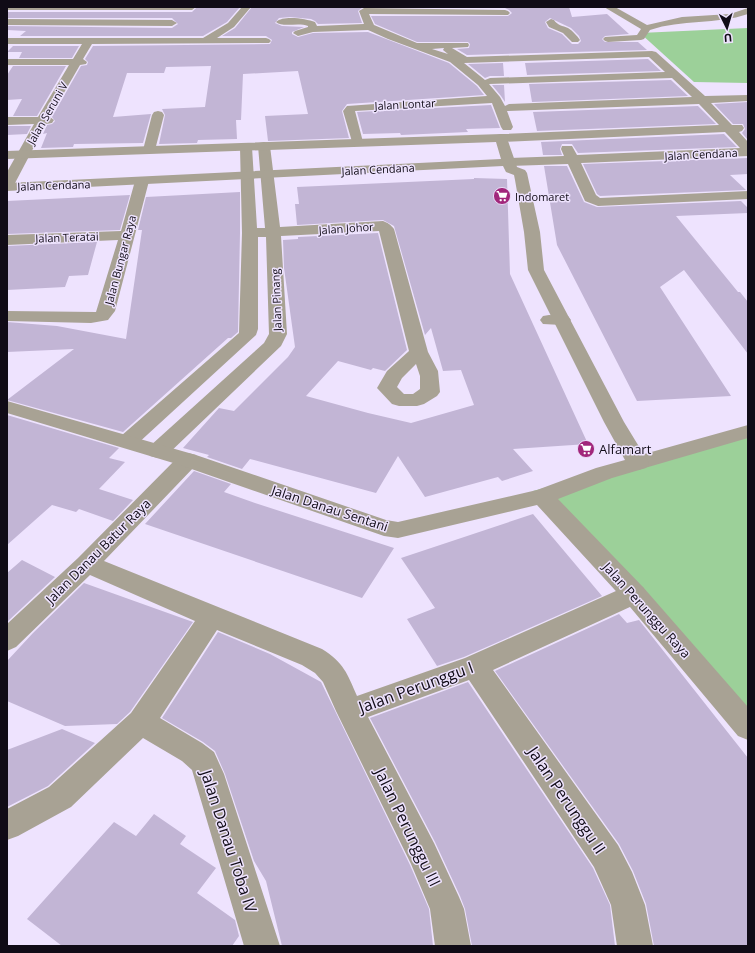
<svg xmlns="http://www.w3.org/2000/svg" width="755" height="953" font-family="'Open Sans',sans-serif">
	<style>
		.green { fill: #9cd099 }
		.building { fill: #c2b5d5; fill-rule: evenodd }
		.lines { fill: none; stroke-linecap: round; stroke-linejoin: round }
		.minor { fill: #a8a294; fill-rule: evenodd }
		.tertiary { fill: #a8a294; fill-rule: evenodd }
		.labels { text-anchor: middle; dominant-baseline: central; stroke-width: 3; stroke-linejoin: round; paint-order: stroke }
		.far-street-label { font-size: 11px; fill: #100b16; stroke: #eee3fe }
		.far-poi-label { font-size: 11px; fill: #100b16; stroke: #eee3fe; text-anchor: start }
		.poi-label { font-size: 13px; fill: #100b16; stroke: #eee3fe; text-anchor: start }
		.street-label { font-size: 13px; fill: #100b16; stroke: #eee3fe }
		.near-street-label { font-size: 16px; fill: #100b16; stroke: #eee3fe }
	</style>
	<rect width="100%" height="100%" fill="#eee3fe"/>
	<path class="green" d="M748,28V83L694,82L640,33Z
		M748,433V722L533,491Z"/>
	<path class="building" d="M197,7H240L227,22L203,36H20L26,31L7,30V26L172,28L178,24L172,18H7V12H192Z
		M252,7H363L358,11L362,23L318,24L315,21L311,19L290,17L279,18L275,23L282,26L304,27L292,32V34L298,37L313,33L368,32L449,63L477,86L484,95L347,104L342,111L349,138L268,141L265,116L308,114L298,71L243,74L241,120H236L237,139L198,140L197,143L159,144L165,115L162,109L205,107L211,66L166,67L164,73H127L113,117L151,114L143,143L74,144L73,147L41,148L47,133L43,134L47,125L52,124L55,121L52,117L81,66L87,65L88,62L85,59L93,46L270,44L272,40L266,36H222L235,28Z
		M399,7H569L572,17L607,14L629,34L605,36L602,39L605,42H638L647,50L467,55L457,49L469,48L470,44L468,42H417L375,24L371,16H508L512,13L509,10L505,8ZM550,18L571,28L579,36L581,41L578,44H572L562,34L548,28L545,22Z
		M13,46H79L72,58H19L22,52H7Z
		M648,59L661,71L527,75L525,63Z
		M503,63L504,76H490L485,78L468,64Z
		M13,66H66L37,116H13L22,99L7,100V75Z
		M671,80L688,96L532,102L529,84Z
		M492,85H504L505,102L501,96Z
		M748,102V140L742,133L745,129L743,124H733L714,104Z
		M491,105L500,128L466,129L468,132L401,135L400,133L363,134L357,112Z
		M698,106L716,124L537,131L533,112Z
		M7,126H31L27,134L7,135Z
		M724,134L737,147L578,153L572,144H562L560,149L562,155H543L541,142Z
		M748,158V174L730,175L746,190L600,196L597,194L583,164Z
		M544,166H567L584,202L597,207L741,201L748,208V213L676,216L738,292H740L748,302V354L684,270L660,287L731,396L637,401L557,245Z
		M474,178L507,179L510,274L588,444L513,449L533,471L502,481L498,477L425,497L398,456L376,493L250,459L242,469L207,457L209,455L183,448L219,408L234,411L288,357L295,347L284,268L283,240L298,239V237L378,233L407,350L385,371L373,368L371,370L338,361L306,396L368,413L411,423L474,405L461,370L443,371L431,328L425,335L394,226L383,220L297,225L295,204H299L297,187L474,179Z
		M240,192V233L238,332L231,338H228L123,432L7,400L74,349L7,352V322L57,326L126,339L142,230H138L146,197Z
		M130,195L120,230L7,234V201Z
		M97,242L88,275L69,276L65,287L7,290V246Z
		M7,415L119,448L109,458L125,462L99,489L133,500L113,521L79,509L76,512L52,505L7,545Z
		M194,471L231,484L224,492L255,503L394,548L362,598L145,524Z
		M533,514L602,596L464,657L437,666L407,619L435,608L401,558Z
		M22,560L55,577L7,622V573Z
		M84,583L193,622L130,712L117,724L65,726L7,701V661L33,633Z
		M619,614L627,623L639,620L748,758V946H654L646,904L633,871L619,844L495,671Z
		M218,632L270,654L321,682L410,865L429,909L433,946H282L266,881L254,861L225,774L215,751L203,742L162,718Z
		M468,682L593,868L610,905L615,946H472L465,909L460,896L435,842L370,718Z
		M62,729L95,743L48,786L7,807V750Z
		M154,814L186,836L180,844L216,868L197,893L235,920L239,936L232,946H62L27,919L114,822L136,836Z"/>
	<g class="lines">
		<path class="minor" d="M7,7H196L192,10H7Z
			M242,7H251L234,27L217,38H266L269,39L271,41L269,43L92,44L83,59L87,62L86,64L80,65L50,117L54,120L52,123L46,124L14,185L12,188L7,189V172L34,124L7,125V117H38L69,65H7V59H73L82,44H7V38H203L228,23Z
			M604,7H615L647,25L682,17L730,14L748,8V14C716,25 682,19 650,30L644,39L641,40L608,42L605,41L603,39L605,37L637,35L641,29Z
			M364,8L505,10L508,11L510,13L508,15L369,14L374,25L417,43H468L469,45L468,47L452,48L467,57L652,51L656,52L705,96L748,95V101L711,103L732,125H742L744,128L742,131L739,132L748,142V156L581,163L596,195L600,198L748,191V199L598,206L585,201L568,164L510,166L505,165L503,162L505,159L510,158L564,156L561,149L562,146H572L577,155L740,148L725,132L501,142L497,141L495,138L497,135L501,134L719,125L699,104L507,111L513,127L511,130H503L501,127L492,103L355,111L363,142L361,145H353L343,111L347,106L487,96L478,85L450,62L388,39L368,30L313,32L298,36L293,33L295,31L308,27V26C298,22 283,28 276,22C284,15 306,19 315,22L317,26L364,24L359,11ZM444,48L443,50L448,54L432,49ZM649,57L665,72L490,78L485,80L464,63ZM672,78L692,97L509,104L505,106L500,97L489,84Z
			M7,19L172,20L177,23L172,26L7,25Z
			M551,19L554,20C557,25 563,26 568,28C573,31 577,36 580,40L578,42H572L563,33L549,27L546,22Z
			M158,111L162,112L164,115L155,150L154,153H144L143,150L152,115L154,112Z
			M264,142L269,143L270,146L280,227L383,221C388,223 390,224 394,229L428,352L438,371L440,392L437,396L424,404L417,406H399L392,404L377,388L387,371L409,351L379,231L281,236L287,334L281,346L166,456L158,458L150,456L147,451L150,446L264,343L269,334L266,237H258V329L256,335L135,446L128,448L121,446L117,441L121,436L239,333L242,233L240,147L241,144H251L252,147L257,228H265L258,146L259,143ZM416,364L420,376V389L413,394H404L397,387L402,378Z
			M142,177L147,178L149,181L115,311L108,320L91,323L7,321V311L96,312L118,240L7,245V235L121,231L135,181L137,178Z
			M549,315L568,316L571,320L568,324L562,325L543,324L540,320L543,316Z
			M748,425V438L638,470L630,468L627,463L630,458Z
			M188,453L196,455L199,460L196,465L104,561L322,649C344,663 347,673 357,696L465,658L625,587L634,584L643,587L647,594L643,601L493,670L618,845L632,872L645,905L653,946H617L611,905L594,867L469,680L368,717L434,843L459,897L464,909L471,946H435L430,909L411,864L336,711L323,682L315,673L302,665L217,630L160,718L202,743L214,752L224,774L280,946H244L192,770L182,761L143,738L71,807L18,836L7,840V809L49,787L131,713L195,621L90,575L16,647L7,651V624L78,558L180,455Z"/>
		<path class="tertiary" d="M501,134L505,135L507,138L517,167L525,170L527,173L540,232L544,270L624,422L649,463L646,468L612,478L558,499L643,587L748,707V740L738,736L625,601L537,505L398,538L384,536L180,465L7,413V401L196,455L386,520L398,522L537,490L596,468L625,460L604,422L528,270L524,232L515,180L514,175L506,172L503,166L7,191V183L501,159L496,142L7,159V151Z"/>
	</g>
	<defs>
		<g id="supermarket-disc" transform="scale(0.9)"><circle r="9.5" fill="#a1267b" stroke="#eee3fe"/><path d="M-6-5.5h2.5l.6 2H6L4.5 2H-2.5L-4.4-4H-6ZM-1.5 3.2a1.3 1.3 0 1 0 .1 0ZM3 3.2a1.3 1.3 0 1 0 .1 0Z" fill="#fff"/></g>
	</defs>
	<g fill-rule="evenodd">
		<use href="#supermarket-disc" x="502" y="196"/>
		<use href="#supermarket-disc" x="586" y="449"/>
	</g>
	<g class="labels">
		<g class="far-street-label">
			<text transform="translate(405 104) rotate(-3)">Jalan Lontar</text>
			<text transform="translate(47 113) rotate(-60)">Jalan Seruni V</text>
			<text transform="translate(701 154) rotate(-3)">Jalan Cendana</text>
			<text transform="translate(378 169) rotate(-3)">Jalan Cendana</text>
			<text transform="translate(54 185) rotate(-2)">Jalan Cendana</text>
			<text transform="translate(346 228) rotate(-4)">Jalan Johor</text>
			<text transform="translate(67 237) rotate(-2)">Jalan Teratai</text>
			<text transform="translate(120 260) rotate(-75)">Jalan Bungar Raya</text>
			<text transform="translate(276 300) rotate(-92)">Jalan Pinang</text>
		</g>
		<g class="far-poi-label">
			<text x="515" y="196">Indomaret</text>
		</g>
		<g class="poi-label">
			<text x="599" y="449">Alfamart</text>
		</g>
		<g class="street-label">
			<text transform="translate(330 508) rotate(18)">Jalan Danau Sentani</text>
			<text transform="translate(98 551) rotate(-45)">Jalan Danau Batur Raya</text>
			<text transform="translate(647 610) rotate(48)">Jalan Perunggu Raya</text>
		</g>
		<g class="near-street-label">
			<text transform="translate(416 687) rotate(-20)">Jalan Perunggu I</text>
			<text transform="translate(567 800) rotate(56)">Jalan Perunggu II</text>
			<text transform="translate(408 827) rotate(64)">Jalan Perunggu III</text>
			<text transform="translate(229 841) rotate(72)">Jalan Danau Toba IV</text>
		</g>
	</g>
	<rect width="755" height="953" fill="none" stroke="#100b16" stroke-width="16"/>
	<g transform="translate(727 28) rotate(175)" stroke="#eee3fe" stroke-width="3" paint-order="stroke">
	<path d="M0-3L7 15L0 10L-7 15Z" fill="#100b16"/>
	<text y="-6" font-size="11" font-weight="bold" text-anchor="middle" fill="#100b16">U</text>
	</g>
</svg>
